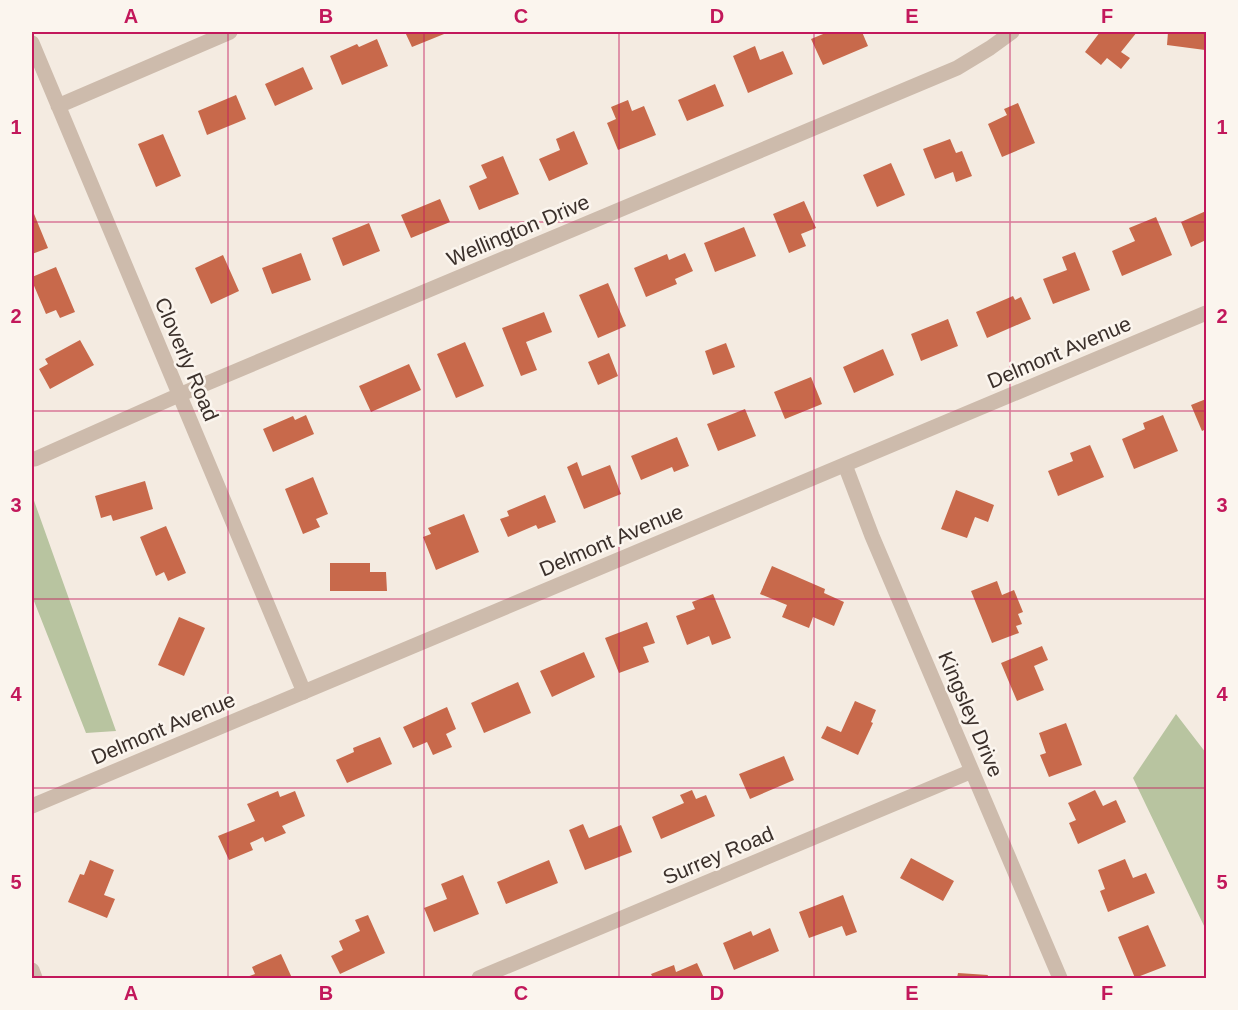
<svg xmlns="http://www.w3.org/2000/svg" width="1238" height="1010" font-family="Arial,sans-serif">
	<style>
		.green { fill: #b8c4a0 }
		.building { fill: #c8694b }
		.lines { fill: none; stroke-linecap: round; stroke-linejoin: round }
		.minor { stroke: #cdbbac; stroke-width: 15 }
		.tertiary { stroke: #cdbbac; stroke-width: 15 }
		.grid { fill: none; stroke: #c2185b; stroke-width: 1.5; stroke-opacity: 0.55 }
		.labels { text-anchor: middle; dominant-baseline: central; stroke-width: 5; stroke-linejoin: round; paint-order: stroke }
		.street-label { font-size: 21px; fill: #3b302b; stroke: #fbf5ee }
		.neatline { fill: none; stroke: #c2185b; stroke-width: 2 }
		.grid-label { font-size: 20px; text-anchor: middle; font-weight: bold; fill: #c2185b }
	</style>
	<rect width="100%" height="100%" fill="#f4ebe1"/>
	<path class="green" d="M32,495L116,731L86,733L32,596Z
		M1176,714L1206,753V930L1133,778Z"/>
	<path class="building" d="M405,32H449L412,47Z
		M828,32H862L868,46L823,65L811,39Z
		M1100,32H1137L1121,52L1130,58L1121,69L1107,58L1101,65L1085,52Z
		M1168,32H1206L1205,50L1167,45Z
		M377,39L388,66L342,85L330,56L357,44L359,47Z
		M755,46L760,60L783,51L793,74L748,93L733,56Z
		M303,67L313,89L275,106L265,84Z
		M715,84L724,106L687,121L678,100Z
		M236,95L246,119L207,135L198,111Z
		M628,100L632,111L644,106L656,135L618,150L607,123L616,119L611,107Z
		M1018,103L1035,143L1002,157L988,124L1007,115L1004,109Z
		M574,131L588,164L549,181L539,159L560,150L556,139Z
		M163,134L181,176L156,187L138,144Z
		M950,139L956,153L962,151L972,176L956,182L953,172L935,179L923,149Z
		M503,156L519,194L479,210L469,186L487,178L481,165Z
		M891,163L905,195L877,207L863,175Z
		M440,199L450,222L411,238L401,215Z
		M804,201L816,228L801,234L806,246L789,253L773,214Z
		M32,209L48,248L32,254Z
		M1206,211V240L1191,247L1181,222Z
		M1156,217L1172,255L1122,276L1112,251L1135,241L1129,228Z
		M369,223L380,251L343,266L332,238Z
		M744,227L756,256L715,272L704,243Z
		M1075,252L1090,290L1053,304L1043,279L1067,270L1062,257Z
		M301,253L311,280L272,294L262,268Z
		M685,253L693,271L675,279L677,284L646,297L634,268L667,254L669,260Z
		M223,255L239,291L211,304L195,268Z
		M56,267L75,312L60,318L56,310L46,314L32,281V277Z
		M608,283L626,326L598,338L579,295Z
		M1013,296L1015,300L1021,297L1031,319L987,338L976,312Z
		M544,312L552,332L526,342L537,370L521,376L502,328Z
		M948,319L958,346L921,361L911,334Z
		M80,340L94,365L50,389L39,369L48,364L45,359Z
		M465,342L484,386L456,398L437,354Z
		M726,343L735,367L713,375L705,351Z
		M883,349L894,375L854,393L843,367Z
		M609,353L618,376L598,385L588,362Z
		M409,364L421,390L371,412L359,386Z
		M811,377L822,404L785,419L774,392Z
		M1206,399V429L1202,431L1191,405Z
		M745,409L756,436L718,451L707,424Z
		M306,415L314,434L273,452L263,429L293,416L295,420Z
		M1163,415L1178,451L1134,469L1122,439L1145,429L1143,423Z
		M677,437L689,466L674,472L672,467L641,480L631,456Z
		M1090,445L1104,477L1058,496L1048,471L1073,461L1070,453Z
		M577,462L582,476L610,465L621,494L584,509L567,467Z
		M313,477L328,514L316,519L320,527L303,534L285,489Z
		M145,481L153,509L113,521L111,515L101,518L95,496Z
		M956,490L994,505L988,522L975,517L967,538L941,529Z
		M545,495L556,522L538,529L536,525L508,537L500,519L509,516L507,511Z
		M464,514L479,552L436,570L423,537L431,534L428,528Z
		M166,526L186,573L168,581L164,572L156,576L140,537Z
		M330,563H370V572H386L387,591H330Z
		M772,566L825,589L824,593L844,602L834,626L813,617L809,628L782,617L787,605L760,594Z
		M997,581L1002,595L1014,590L1023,612L1018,614L1022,624L1016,626L1019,633L992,643L971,591Z
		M713,594L731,638L712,645L709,636L687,645L676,616L695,609L692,602Z
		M179,617L205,628L184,676L158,665Z
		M647,622L655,643L643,647L649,662L619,673L605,638Z
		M1042,646L1048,660L1034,666L1044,690L1017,701L1001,663Z
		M584,652L595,677L552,697L540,671Z
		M518,682L531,713L484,733L471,703Z
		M855,701L876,710L871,722L873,723L858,755L821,738L827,726L841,732Z
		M447,707L456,729L446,734L452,747L433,755L427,742L413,748L403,727Z
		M1066,723L1082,765L1049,777L1040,755L1046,753L1039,733Z
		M380,737L392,764L347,783L336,760L354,752L353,748Z
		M784,756L794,780L750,799L739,774Z
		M692,790L696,799L706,795L715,816L661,839L652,817L684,803L680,795Z
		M1095,790L1103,806L1116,800L1126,822L1078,844L1069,823L1076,820L1068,803Z
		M278,791L280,797L295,791L305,816L282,826L286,833L265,842L263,837L250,843L253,850L229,860L218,836L255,821L247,804Z
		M583,824L589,838L621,825L632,852L585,870L569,830Z
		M911,858L954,881L943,901L900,878Z
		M1125,859L1133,878L1146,873L1155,893L1108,912L1100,891L1105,889L1098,870Z
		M90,860L114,870L104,895L115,899L107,918L68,902L80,874L84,875Z
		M549,860L558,883L506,904L497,882Z
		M463,875L479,914L434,932L424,908L447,899L441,884Z
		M843,895L857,932L846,936L842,926L809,938L799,912Z
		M368,915L385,953L340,974L331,956L343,950L339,941L360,931L355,920Z
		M1148,925L1166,966L1135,978L1118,937Z
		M770,928L779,951L734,970L723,943L751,931L753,936Z
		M281,954L292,978H244L255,974L252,967Z
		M697,963L704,978H653L651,974L674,965L676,972Z
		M958,973L988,975L987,978H957Z"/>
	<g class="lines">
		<path class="minor" d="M32,43L304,692
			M58,106L230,32
			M35,459L179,395L957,68L990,48L1012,32
			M845,465L872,536L1060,978
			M32,970L35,978
			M479,978L972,771"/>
		<path class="tertiary" d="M32,806L1206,313"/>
	</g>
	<path class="grid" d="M228,32V978M424,32V978M619,32V978M814,32V978M1010,32V978M32,222H1206M32,411H1206M32,599H1206M32,788H1206"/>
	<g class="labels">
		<g class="street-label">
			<text transform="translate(518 230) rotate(-23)">Wellington Drive</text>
			<text transform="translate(1059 352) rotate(-23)">Delmont Avenue</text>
			<text transform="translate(187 359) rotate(67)">Cloverly Road</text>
			<text transform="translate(611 540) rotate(-23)">Delmont Avenue</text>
			<text transform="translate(971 714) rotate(67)">Kingsley Drive</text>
			<text transform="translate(163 728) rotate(-23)">Delmont Avenue</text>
			<text transform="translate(718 855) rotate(-23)">Surrey Road</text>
		</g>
	</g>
	<rect width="1238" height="1010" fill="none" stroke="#fbf5ee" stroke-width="66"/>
	<rect x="33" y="33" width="1172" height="944" class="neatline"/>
	<g class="grid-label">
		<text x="131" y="23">A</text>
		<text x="326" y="23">B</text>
		<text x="521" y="23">C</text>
		<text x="717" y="23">D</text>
		<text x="912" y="23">E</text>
		<text x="1107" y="23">F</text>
		<text x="16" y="134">1</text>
		<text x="1222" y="134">1</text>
		<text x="16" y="323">2</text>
		<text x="1222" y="323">2</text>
		<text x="16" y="512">3</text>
		<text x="1222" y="512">3</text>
		<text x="16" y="701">4</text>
		<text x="1222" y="701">4</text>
		<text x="16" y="889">5</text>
		<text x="1222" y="889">5</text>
		<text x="131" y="1000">A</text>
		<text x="326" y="1000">B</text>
		<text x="521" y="1000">C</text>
		<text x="717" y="1000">D</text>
		<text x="912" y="1000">E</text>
		<text x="1107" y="1000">F</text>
	</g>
</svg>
